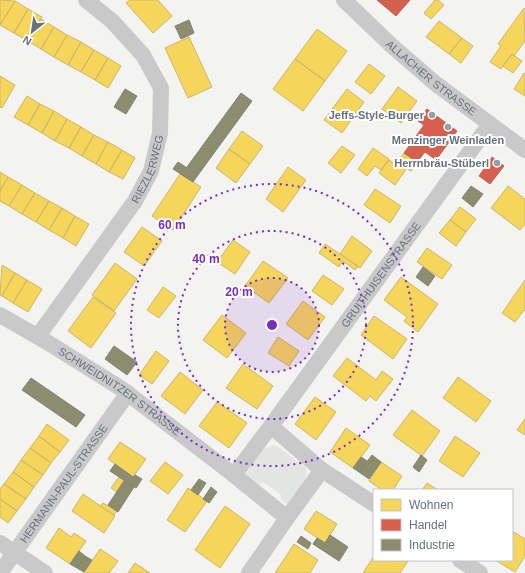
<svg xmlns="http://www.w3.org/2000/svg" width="525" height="573" font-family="Helvetica,sans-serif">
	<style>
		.green { fill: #e2e5e0 }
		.homes { fill: #f6d55c; stroke: #cbb766 }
		.shops { fill: #d6604d; stroke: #b4655c }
		.industry { fill: #8c8c6e; stroke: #818473 }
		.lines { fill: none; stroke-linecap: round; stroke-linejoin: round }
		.minor { stroke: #c9c9ca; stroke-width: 16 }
		.ring { fill: none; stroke: #7b2cbf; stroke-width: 2; stroke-dasharray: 2 4 }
		.poi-dot { fill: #979ea7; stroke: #fff; stroke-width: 1.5 }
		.labels { text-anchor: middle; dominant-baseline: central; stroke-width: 4; stroke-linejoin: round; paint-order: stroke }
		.street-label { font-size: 11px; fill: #66717e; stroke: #fff }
		.poi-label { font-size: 11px; font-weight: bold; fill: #66717e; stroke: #fff; text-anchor: end }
		.centre { fill: #7b2cbf; stroke: #fff; stroke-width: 2 }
		.ring-label { font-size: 12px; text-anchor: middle; font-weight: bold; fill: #7b2cbf; stroke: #fff; stroke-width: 4; stroke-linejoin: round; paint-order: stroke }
	</style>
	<rect width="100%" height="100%" fill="#f3f3f2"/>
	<path class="green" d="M273,445L280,448L306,468C309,482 295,494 287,504L281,499V495L264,482L259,484L246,474L262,450Z"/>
	<path class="homes" d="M0,0L15,1L0,25Z
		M130,0H158L172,16L153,33L126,3Z
		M435,0H438L444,5L431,19L424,13Z
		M15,1L28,9L14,33L0,25Z
		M524,8L525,41L514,56L512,54L501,69L490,62L501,46L498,44Z
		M28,9L42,17L28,41L14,33Z
		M41,19L54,27L41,49L28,41Z
		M439,21L462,38L449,54L426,37Z
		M54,27L67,35L54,57L41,49Z
		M317,29L347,51L325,81L295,59Z
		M67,35L81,42L68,65L54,57Z
		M189,37L212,87L188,98L165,48Z
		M462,38L473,46L461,63L449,54Z
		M81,42L94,50L81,72L68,65Z
		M94,50L108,58L95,80L81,72Z
		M512,54L522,61L513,73L503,66Z
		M108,58L121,66L108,88L95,80Z
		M295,59L325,81L303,111L273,89Z
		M369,64L385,76L371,94L355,82Z
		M524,73L525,74V96L514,89Z
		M0,76L15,85L2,108L0,107Z
		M398,87L417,101L401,123L382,109Z
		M347,89L364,102L342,133L324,120Z
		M27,96L40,104L28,125L14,117Z
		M40,104L54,111L42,133L28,125Z
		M54,111L67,119L55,141L42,133Z
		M67,119L81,127L69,148L55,141Z
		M81,127L94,135L82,156L69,148Z
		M242,131L263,146L250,164L229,149Z
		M94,135L108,142L96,164L82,156Z
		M108,142L122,150L109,172L96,164Z
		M342,146L355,155L341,173L328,163Z
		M373,148L389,159L381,170L375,166L367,176L358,169Z
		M229,149L250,164L236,183L216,168Z
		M122,150L135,158L123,179L109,172Z
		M404,153L417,162L411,171L407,168L395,185L379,173L389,160L396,165Z
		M288,167L306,180L283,212L266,199Z
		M0,172L8,177L0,191Z
		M180,174L201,187L173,230L152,216Z
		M8,177L22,185L9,206L0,201V191Z
		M22,185L35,193L22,214L9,206Z
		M508,186L525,199V224L520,230L491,208Z
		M375,189L401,206L390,223L364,205Z
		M35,193L49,201L36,222L22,214Z
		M49,201L62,208L49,230L36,222Z
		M460,207L476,219L466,232L450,220Z
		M62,208L75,216L63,238L49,230Z
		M75,216L89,224L76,246L63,238Z
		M450,220L466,232L456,246L439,233Z
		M142,227L162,241L144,266L124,252Z
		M352,236L372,251L360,268L340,254Z
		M233,240L250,252L235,274L217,262Z
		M325,244L358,266L355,270L343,261L339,267L319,253Z
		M427,248L452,265L442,279L417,262Z
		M263,261L288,278L269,303L245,286Z
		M115,263L137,279L114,311L92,295Z
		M2,265L15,273L2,296L0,295Z
		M15,273L27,280L13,303L2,296Z
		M323,275L344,289L332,305L312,291Z
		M401,277L438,304L418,332L404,321L407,317L384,300Z
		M27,280L42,289L28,312L13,303Z
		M525,280V311L524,310L515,322L502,313Z
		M163,287L176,296L159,318L147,310Z
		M93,297L116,313L91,348L68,331Z
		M303,301L325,317L308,340L286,324Z
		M222,315L246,333L227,358L203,340Z
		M374,316L407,339L393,359L361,335Z
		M278,337L299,351L289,366L268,353Z
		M156,351L169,361L152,384L139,375Z
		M347,358L376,380L382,371L393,379L376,401L370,396L366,401L333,376Z
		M243,364L273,386L257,409L226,388Z
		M180,372L203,390L185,414L161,396Z
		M458,377L491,401L476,422L443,398Z
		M315,397L336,412L316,440L295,424Z
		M217,402L247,423L229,448L199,426Z
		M412,410L440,431L422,456L393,435Z
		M525,419V435L517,430Z
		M47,424L69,440L60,452L39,436Z
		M346,428L370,445L353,468L330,452Z
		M39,436L60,452L51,463L30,448Z
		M455,436L480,453L463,477L439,461Z
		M120,442L146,459L133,477L108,459Z
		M30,448L51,463L43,475L21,460Z
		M21,460L43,475L34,487L13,472Z
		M165,462L183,475L168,494L150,481Z
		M381,462L402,476L393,490H382L369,481Z
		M13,472L34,487L26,499L4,484Z
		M119,477L124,481L117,492L111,488Z
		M427,483L438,490H422Z
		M4,484L26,499L17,511L0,499V489Z
		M188,488L207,501L185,532L167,520Z
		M83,494L115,516L104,533L72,511Z
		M0,499L17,511L8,523L0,517Z
		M103,503L117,511L114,515L100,506Z
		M225,506L250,524L220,568L195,550Z
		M316,511L337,524L325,543L304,529Z
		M59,528L71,537L74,533L86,541L70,564L46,548Z
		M512,531L525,539V556L515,572L495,560H512Z
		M294,544L318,560L310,573H275Z
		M100,549L118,561L109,573H84Z
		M374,556V560L408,561L400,573H363Z
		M135,563L150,573H128Z"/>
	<path class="shops" d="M377,0H410L396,16Z
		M427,109L457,131L436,160L425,152L417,162L404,153L424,125L418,121Z
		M492,157L504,166L490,184L479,176Z"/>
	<path class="industry" d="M189,20L194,33L181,39L175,26Z
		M125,89L137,96L126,114L114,107Z
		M241,93L252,101L198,175L187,167Z
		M178,162L198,175L193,182L173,169Z
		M471,186L483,194L473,207L462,198Z
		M423,267L435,276L428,286L416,277Z
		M114,346L137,362L127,375L105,359Z
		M31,378L85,415L76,427L22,390Z
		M372,455L381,462L369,479L359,472Z
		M421,455L427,460L419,472L413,467Z
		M361,457L367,461L359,472L353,468Z
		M115,464L133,477L135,475L142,479L136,488L110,471Z
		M199,479L206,483L198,495L191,490Z
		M124,481L134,487L118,512L108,505Z
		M211,487L217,492L209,503L203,499Z
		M330,535L348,547L339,561L313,544L317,538L325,543Z
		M301,536L311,543L308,549L297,542Z
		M79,551L85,556L77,568L70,564Z
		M85,556L92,560L84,572L77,568Z"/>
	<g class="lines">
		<g class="minor">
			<path id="s1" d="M344,0L392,46L436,84L525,150"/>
			<path id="s2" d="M0,315L47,342L122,389L234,475"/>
			<path id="s3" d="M38,336L135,201L151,171L160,133L161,88L143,55L112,21L86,0"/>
			<path id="s4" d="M271,426L490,124"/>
			<path d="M322,470L287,518L234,475L271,426L322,470L374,504"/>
			<path d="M0,543L45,573"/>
			<path d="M460,560L480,573"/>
			<path id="s5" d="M0,573L128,393"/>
			<path d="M249,573L287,518"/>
		</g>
	</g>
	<circle cx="272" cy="325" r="47" fill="#7b2cbf" fill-opacity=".12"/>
	<g class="ring">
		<circle cx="272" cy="325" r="47"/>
		<circle cx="272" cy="325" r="94"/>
		<circle cx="272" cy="325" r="141"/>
	</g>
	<g class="poi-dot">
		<circle cx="432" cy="115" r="4"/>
		<circle cx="448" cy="127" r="4"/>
		<circle cx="497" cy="163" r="4"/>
	</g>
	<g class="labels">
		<g class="street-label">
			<text stroke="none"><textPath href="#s1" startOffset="117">ALLACHER STRASSE</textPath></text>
			<text stroke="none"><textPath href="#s3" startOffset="201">RIEZLERWEG</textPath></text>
			<text stroke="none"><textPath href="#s4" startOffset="187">GRUITHUISENSTRASSE</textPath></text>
			<text stroke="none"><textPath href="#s2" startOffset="142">SCHWEIDNITZER STRASSE</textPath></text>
			<text stroke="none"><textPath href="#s5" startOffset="110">HERMANN-PAUL-STRASSE</textPath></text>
		</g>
		<g class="poi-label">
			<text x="424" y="115">Jeffs-Style-Burger</text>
			<text x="448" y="140" text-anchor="middle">Menzinger Weinladen</text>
			<text x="489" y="163">Herrnbräu-Stüberl</text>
		</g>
	</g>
	<circle cx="272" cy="325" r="6" class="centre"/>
	<g class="ring-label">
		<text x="172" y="229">60 m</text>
		<text x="206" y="263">40 m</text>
		<text x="239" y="296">20 m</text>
	</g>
	<rect x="373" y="489" width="140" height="72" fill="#ffffff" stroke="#c2c6cb"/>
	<rect x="381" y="499" width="20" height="12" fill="#f6d55c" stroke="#c2c6cb"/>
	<text x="409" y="509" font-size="12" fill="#66717e">Wohnen</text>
	<rect x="381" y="519" width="20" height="12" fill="#d6604d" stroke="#c2c6cb"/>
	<text x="409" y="529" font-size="12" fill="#66717e">Handel</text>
	<rect x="381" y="539" width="20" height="12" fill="#8c8c6e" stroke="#c2c6cb"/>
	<text x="409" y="549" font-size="12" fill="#66717e">Industrie</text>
	<g transform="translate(32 32) rotate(210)" stroke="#ffffff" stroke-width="3" paint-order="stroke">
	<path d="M0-3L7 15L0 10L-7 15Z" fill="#66717e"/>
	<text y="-6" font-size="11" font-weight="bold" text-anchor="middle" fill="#66717e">N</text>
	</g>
</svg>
